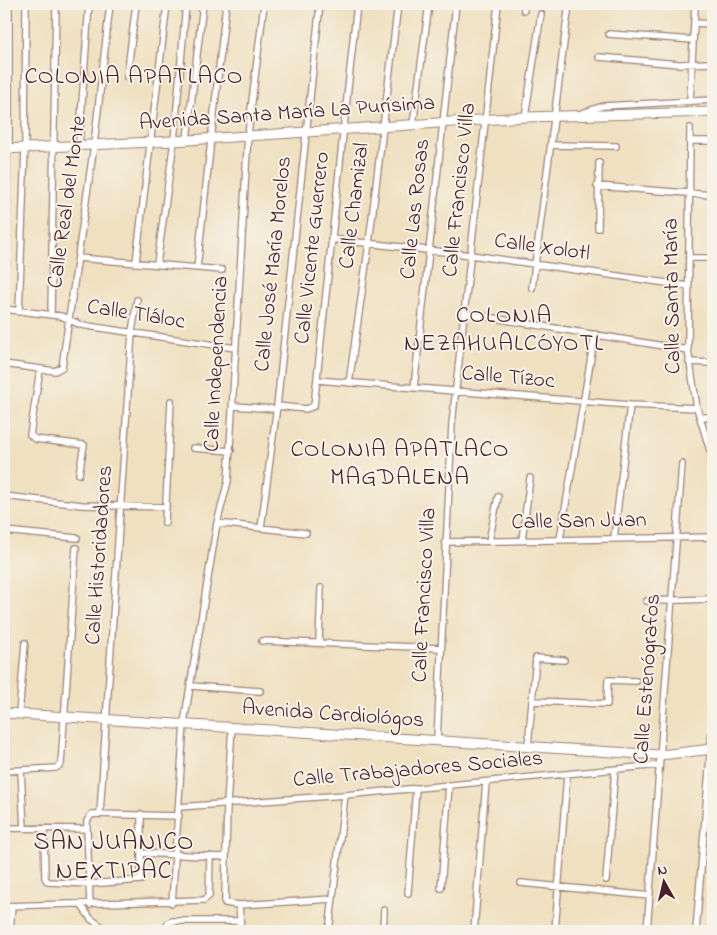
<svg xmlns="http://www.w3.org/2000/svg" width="717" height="935" font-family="'Indie Flower',sans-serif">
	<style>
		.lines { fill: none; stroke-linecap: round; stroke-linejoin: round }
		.street-casing { stroke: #9c8076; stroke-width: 8 }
		.primary-casing { stroke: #9c8076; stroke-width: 11 }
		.street { stroke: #fff; stroke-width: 5.5 }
		.primary { stroke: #fff; stroke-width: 9 }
		.labels { text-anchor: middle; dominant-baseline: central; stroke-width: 4; stroke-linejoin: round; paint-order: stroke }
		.street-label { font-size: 22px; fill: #4a1f2b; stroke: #f7f3e8 }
		.neighbourhood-label { font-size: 24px; letter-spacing: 1px; fill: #4a1f2b; stroke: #f7f3e8 }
		.quarter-label { font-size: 25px; letter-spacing: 1px; fill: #4a1f2b; stroke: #f7f3e8 }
	</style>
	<rect width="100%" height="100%" fill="#f7f3e8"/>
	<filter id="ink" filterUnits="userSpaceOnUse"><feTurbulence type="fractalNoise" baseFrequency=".02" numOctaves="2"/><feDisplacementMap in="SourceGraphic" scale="10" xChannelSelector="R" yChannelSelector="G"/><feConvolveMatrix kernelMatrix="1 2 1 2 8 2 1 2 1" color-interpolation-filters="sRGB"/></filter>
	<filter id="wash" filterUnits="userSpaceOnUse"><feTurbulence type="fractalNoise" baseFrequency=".0096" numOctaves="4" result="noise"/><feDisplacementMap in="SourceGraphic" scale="20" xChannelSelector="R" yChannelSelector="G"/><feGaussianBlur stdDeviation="1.12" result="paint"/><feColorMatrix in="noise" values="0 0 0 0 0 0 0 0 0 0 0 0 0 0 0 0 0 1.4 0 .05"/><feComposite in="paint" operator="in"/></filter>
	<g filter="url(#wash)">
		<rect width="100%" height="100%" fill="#efe0c0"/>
	</g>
	<g filter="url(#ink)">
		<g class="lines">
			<g class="street-casing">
				<path id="street" d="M9,4V149
					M524,10V4
					M694,23L713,24
					M609,34L693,40
					M599,57L679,64L713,63
					M127,77L136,4
					M690,101L695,4
					M582,113L603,106L713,100
					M525,117L541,14
					M413,125L429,4
					M690,128L688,350L697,408L713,460
					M187,139L203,4
					M690,141H713
					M550,145L616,146
					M79,146L89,4
					M597,186L713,195
					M598,228L599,163
					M331,239L471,255L688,286
					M78,258L222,270
					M689,258H713
					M136,262L167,4
					M6,263L7,149
					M157,264L174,141L186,4
					M197,268L226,4
					M532,288L569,4
					M4,309L61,316L81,325L235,348
					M19,312L25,148L26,4
					M463,313L688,350
					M51,315L56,4
					M689,362L713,363
					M4,364L55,371L62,367L94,145L110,4
					M40,369L30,435L35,439L84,445L79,474
					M317,380L630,405L697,408
					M349,383L369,243L398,4
					M414,388L456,4
					M234,406L275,409
					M277,406L306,409L314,406L357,4
					M700,417H713
					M193,448L231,451
					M4,496L82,505L166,507
					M165,523L171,401
					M217,523L306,533
					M261,528L277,406L320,4
					M4,531L77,538
					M614,538L630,405
					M560,539L595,334
					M522,540L530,478
					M489,541L498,497
					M445,542L713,537
					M647,601L713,599
					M262,641L440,648
					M319,642L321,588
					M191,686L260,691
					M533,701L607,704L608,680L636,681
					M19,714L25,643
					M232,727L227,804L225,903L239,905L332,899
					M437,740L452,424L498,4
					M528,746L536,658L564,660
					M4,771L56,768L61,764L76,548
					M21,771L24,828
					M179,807L345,795L659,765
					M100,813L132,332L137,300
					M4,828L87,829
					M44,829L45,878L48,882L89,884L141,880V814
					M141,853L226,857
					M606,880L615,770
					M521,883L650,896
					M441,888L449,785
					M408,893L416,788
					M172,903L184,723L217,523L228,481L248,134L264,4
					M81,905L91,919L108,931
					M90,905L87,829V821L92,814L179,816
					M239,905L241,931
					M4,906L204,900L209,896L210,856
					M10,931L12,906
					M166,931L168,923L172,921H240
					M329,931L345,795
					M383,931L384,910
					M474,931L486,782
					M555,931L567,775
					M647,931L682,464
					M696,931L713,720"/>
			</g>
			<g class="primary-casing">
				<path id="primary" d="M4,149L174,141L525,117L713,112
					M4,713L660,755L713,749"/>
			</g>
			<use href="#street" class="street"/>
			<use href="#primary" class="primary"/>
		</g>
	</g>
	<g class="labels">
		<g class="street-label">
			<text transform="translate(287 114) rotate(-4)">Avenida Santa María La Purísima</text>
			<text transform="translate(460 190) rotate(-84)">Calle Francisco Villa</text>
			<text transform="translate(68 202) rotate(-82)">Calle Real del Monte</text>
			<text transform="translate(355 206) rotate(-83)">Calle Chamizal</text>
			<text transform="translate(416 209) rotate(-84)">Calle Las Rosas</text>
			<text transform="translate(313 248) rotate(-84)">Calle Vicente Guerrero</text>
			<text transform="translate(542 248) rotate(8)">Calle Xolotl</text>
			<text transform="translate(274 264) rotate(-84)">Calle José María Morelos</text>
			<text transform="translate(673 296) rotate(-91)">Calle Santa María</text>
			<text transform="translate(136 315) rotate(9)">Calle Tláloc</text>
			<text transform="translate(217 364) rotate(-87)">Calle Independencia</text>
			<text transform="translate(508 378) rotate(5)">Calle Tízoc</text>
			<text transform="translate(579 522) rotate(-1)">Calle San Juan</text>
			<text transform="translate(100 555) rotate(-86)">Calle Historidadores</text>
			<text transform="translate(425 595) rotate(-87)">Calle Francisco Villa</text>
			<text transform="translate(648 679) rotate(-86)">Calle Estenógrafos</text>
			<text transform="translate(333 715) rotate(4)">Avenida Cardiológos</text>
			<text transform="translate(418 770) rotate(-5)">Calle Trabajadores Sociales</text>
		</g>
		<g class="neighbourhood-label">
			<text x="134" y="77">COLONIA APATLACO</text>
			<text x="504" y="316">COLONIA<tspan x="504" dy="28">NEZAHUALCÓYOTL</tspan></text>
			<text x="400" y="450">COLONIA APATLACO<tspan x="400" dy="28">MAGDALENA</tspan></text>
		</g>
		<g class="quarter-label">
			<text x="114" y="843">SAN JUANICO<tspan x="114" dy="29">NEXTIPAC</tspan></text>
		</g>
	</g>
	<rect width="717" height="935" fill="none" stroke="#f7f3e8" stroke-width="20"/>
	<g transform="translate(664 882) rotate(352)" stroke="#f7f3e8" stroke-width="4" paint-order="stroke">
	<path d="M0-4L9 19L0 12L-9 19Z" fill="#4a1f2b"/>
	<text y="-8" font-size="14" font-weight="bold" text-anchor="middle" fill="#4a1f2b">N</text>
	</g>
</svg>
